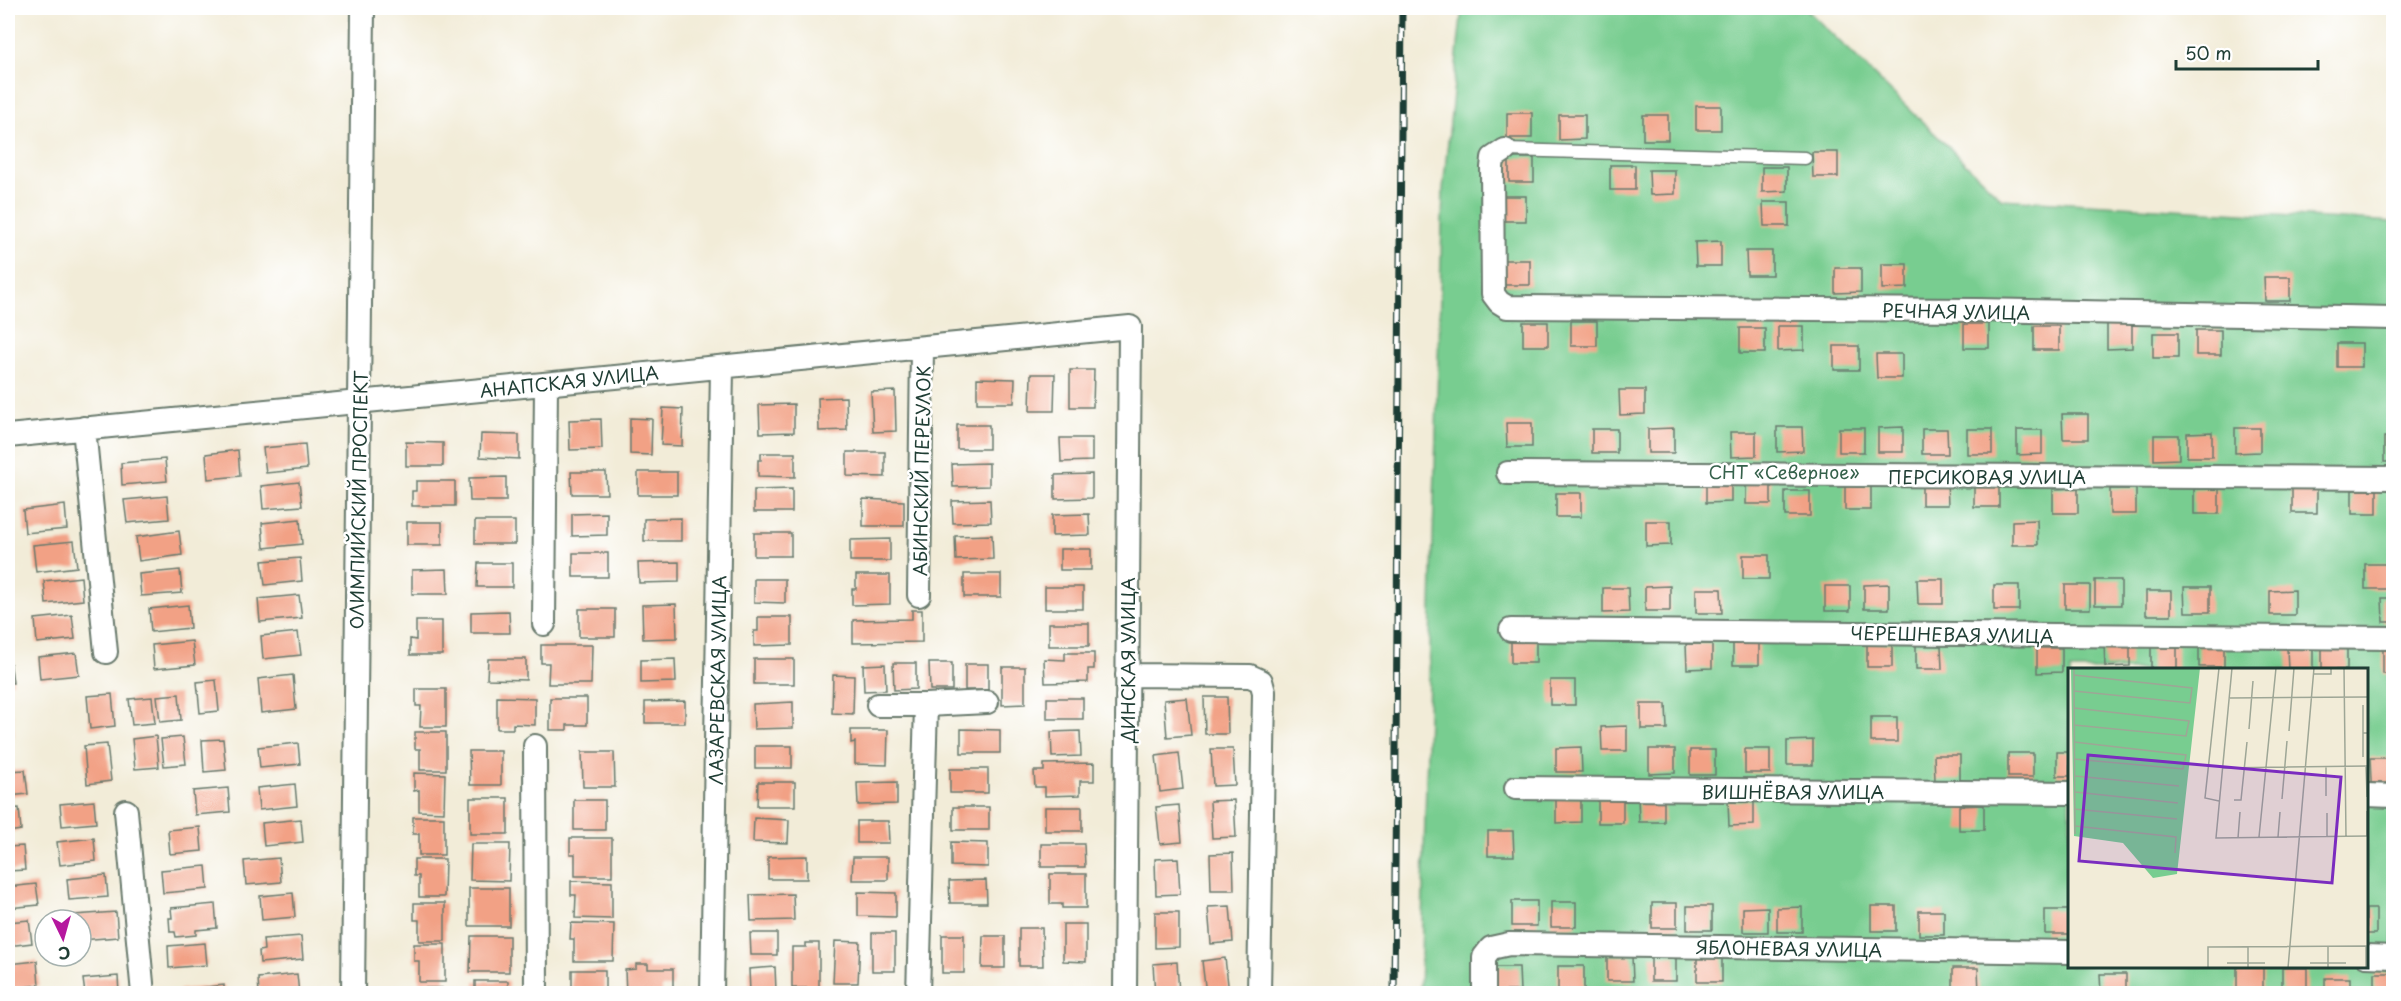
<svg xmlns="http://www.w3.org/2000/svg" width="2401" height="1001" font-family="'Playpen Sans',sans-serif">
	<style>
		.green { fill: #78cd90; stroke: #4c8562; stroke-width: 1.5; fill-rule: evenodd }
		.building { fill: #f2a185 }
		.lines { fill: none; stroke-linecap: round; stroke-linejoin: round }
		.lane-casing { stroke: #697a6d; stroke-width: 15 }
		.street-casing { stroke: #697a6d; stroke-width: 26 }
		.lane { stroke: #fff; stroke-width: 12 }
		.street { stroke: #fff; stroke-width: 22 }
		.rail-casing { stroke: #1f3d34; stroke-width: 7 }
		.rail { stroke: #fff; stroke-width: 4.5; stroke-dasharray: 14; stroke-linecap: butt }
		.labels { text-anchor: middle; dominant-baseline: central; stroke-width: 5; stroke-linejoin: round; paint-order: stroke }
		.street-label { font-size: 18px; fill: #1f3d34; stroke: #fff }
		.park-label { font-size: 18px; fill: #35614b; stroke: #fff }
		.inset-road { fill: none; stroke: #9ea696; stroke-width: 1.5 }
		.view { fill: #7b2cbf; fill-opacity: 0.15; stroke: #7b2cbf; stroke-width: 3 }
		.inset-edge { fill: none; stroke: #1f3d34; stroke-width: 3 }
	</style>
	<rect width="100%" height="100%" fill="#fff"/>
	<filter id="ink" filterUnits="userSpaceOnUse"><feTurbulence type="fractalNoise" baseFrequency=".0167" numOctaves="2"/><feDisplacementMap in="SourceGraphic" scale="12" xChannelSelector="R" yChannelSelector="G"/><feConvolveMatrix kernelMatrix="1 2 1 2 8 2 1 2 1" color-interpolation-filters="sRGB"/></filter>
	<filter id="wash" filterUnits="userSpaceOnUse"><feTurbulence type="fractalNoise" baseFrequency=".008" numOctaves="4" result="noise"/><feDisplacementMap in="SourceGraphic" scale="24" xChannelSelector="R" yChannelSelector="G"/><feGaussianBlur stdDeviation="1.35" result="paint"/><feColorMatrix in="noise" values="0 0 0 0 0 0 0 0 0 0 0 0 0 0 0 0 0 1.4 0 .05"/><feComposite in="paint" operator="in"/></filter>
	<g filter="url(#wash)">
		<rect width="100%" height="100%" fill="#f2ecd8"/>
		<path class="green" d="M1462,8H1805L2002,199L2393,222V993L1420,994L1443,189ZM2070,670H2366V966H2070Z"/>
		<g id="blocks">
			<path class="building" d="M1696,106H1721V130H1696Z
				M1507,113H1532V138H1507Z
				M1559,115H1585V139L1559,140Z
				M1643,115H1668V140H1643Z
				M1812,152H1838V177H1813Z
				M1509,158H1534V182H1509Z
				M1610,165H1635V190H1610Z
				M1762,167H1787V191L1762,192Z
				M1649,170H1675V194L1650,195Z
				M1500,196H1526V221H1500Z
				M1763,202H1789V226H1764Z
				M1721,241V266H1696L1695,242Z
				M1746,251H1772V275H1747Z
				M1504,260H1530V285H1504Z
				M1882,264H1907V288L1882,289Z
				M1835,268H1861V292L1835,293Z
				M2264,277H2290V301H2265Z
				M1571,321H1597V346H1571Z
				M1523,322H1548V346H1523Z
				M1964,324H1989V348H1964Z
				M2107,324H2132V348L2107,349Z
				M1778,326H1804V350L1778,351Z
				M2034,326H2059V350H2034Z
				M1740,328H1765V353H1740Z
				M2196,330H2221V355H2196Z
				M2153,333H2178V358H2153Z
				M2337,343H2362V367H2337Z
				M1834,346H1859V370H1834Z
				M1876,354H1902V378H1877Z
				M1070,370H1094L1093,407H1070Z
				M1031,374H1055L1054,411H1030Z
				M977,378L1015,379L1014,403H977Z
				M1619,390H1645V414L1620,415Z
				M895,391L896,431L873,432L871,392Z
				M846,397L847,430L819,431L818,398Z
				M794,404V432L760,433L759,405Z
				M663,408L683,409L682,446L661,445Z
				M2062,414H2088V439H2063Z
				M630,418L652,419L651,455L630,454Z
				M601,419L602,449L570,450L569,420Z
				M1506,423H1532V447H1507Z
				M957,425H989V449H957Z
				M1777,427H1802L1803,451L1777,452Z
				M1903,427V452H1878V428Z
				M1674,428V453H1648V429Z
				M1839,428H1864V452H1839Z
				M2235,428H2260V452L2235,453Z
				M1592,429H1617V453H1592Z
				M1922,429H1947L1948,454H1922Z
				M1967,429H1992V454H1967Z
				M2017,430H2042V454L2017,455Z
				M1730,432H1756V456L1731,457Z
				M2212,432V457H2187V433Z
				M481,434L519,435V459L480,457Z
				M2154,435H2179V459L2154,460Z
				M2384,437H2394V462H2384Z
				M1060,438H1092V461L1061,462Z
				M406,442L443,443V466H406Z
				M305,444L307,469L266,473L263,448Z
				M238,450L240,476L208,479L206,454Z
				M847,452H885V477L847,476Z
				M761,453H795V477L758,476V460H761Z
				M165,459L167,481L122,485L121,463Z
				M989,463V486L953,487L952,464Z
				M571,472H606L607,494H572Z
				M638,472H677V495H638Z
				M1092,474V498L1055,499V475Z
				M506,477V501H470L469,478Z
				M1706,478H1731V502L1706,503Z
				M1746,480H1771V504H1746Z
				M1947,480L1948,505H1922V481Z
				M416,481H455V506H412V491H416Z
				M299,482L302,506L263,509L261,486Z
				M1974,483H1999V507H1974Z
				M1845,485H1871V510H1845Z
				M2078,488V513H2053V489Z
				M792,489V512H754V490Z
				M2110,489H2136V514H2110Z
				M2194,489H2219V514H2194Z
				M2292,489H2317V513H2292Z
				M2352,490H2377V514H2352Z
				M1785,491H1810V516H1785Z
				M1556,493H1581V517H1556Z
				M167,496L169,519L127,523L124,500Z
				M863,499L904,501V526H863Z
				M990,500L991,522L953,523L952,501Z
				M65,505L67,529L25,533L23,510Z
				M607,513V535L572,536V514Z
				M1089,514L1090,535L1052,536V515Z
				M681,518V541H644V519Z
				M300,519L302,544L264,548L262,523Z
				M2037,520L2038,545H2012V521Z
				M475,521H515V544H475Z
				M1646,521H1671V545L1646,546Z
				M407,522H442V545H407Z
				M179,531L182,555L139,561L136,537Z
				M754,533H791V556H754Z
				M992,535L993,559L956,560L955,536Z
				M890,539V561H850V540Z
				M74,541L77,567L36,572L33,545Z
				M1060,549H1091V570H1060Z
				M573,553H608V577H573Z
				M1743,555H1769V579H1743Z
				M300,558L302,581L265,585L262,561Z
				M679,562V582L639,583L638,563Z
				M478,563H512V587H477Z
				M2365,564H2390L2391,589H2365Z
				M447,569L448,594H412V570Z
				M180,570L182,593L141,596L139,574Z
				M964,574H1001V597H964Z
				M856,575H890V604L852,605V589H856Z
				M81,577L83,600L46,604L44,581Z
				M754,579H785V603L754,602Z
				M1917,579H1943V604H1918Z
				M2095,580H2121V605H2095Z
				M1889,584V609H1864V585Z
				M1994,585H2019V610H1994Z
				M2065,585H2090V609H2065Z
				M1670,586V611H1645V587Z
				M1825,586H1850V611H1825Z
				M1045,587H1083V609H1045Z
				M2184,587H2210V612H2185Z
				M1603,588H1628L1629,612L1603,613Z
				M1696,589H1721L1722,613H1696Z
				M2295,590V615H2270V591Z
				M2146,591H2171V615H2146Z
				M299,595L302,618L260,622L258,599Z
				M2382,598H2394V622H2383Z
				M676,604L677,638L643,639L642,605Z
				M188,605L190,628L151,632L149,609Z
				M579,609H615V637H579Z
				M912,610H922V642L853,643V620L912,619Z
				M509,611L510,633H471V612Z
				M72,615L75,639L37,643L35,619Z
				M758,617H792V645L754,646V631H758Z
				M416,621H442V655H410V639L416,640Z
				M1049,623H1089V646H1049Z
				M298,632L301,655L263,659L261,636Z
				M1511,639H1536V663H1511Z
				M1759,640V665H1733V641Z
				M192,641L195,665L154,669L152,645Z
				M2104,642H2130V666L2105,667Z
				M2199,642H2224V667H2199Z
				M1867,643H1892V667H1867Z
				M1686,644H1712V668L1687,669Z
				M541,645H592L591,684H548L549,663H541Z
				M1916,645H1941L1942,669H1916Z
				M2151,645H2177V669L2151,670Z
				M2313,647V670H2288L2287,648Z
				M2322,647H2347V670H2322Z
				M2037,648H2062V672L2037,673Z
				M2383,649H2394V674H2383Z
				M76,653L79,675L40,679L38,657Z
				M1065,653H1094V669H1088V682L1045,683L1044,659L1065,660Z
				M8,659H10L13,683H8Z
				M488,659H526V680L487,679Z
				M675,659L676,682L641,683V660Z
				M754,659H794V684H754Z
				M893,663H916V689L894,690Z
				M929,663H952V690H930Z
				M885,664L886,690L864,691L863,665Z
				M965,664H988V690H965Z
				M1002,667H1025V704L1002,705Z
				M293,675L296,709L261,713L258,679Z
				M833,675L854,676L853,714L832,713Z
				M216,680L219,711L200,713L197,682Z
				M1550,680H1575V705H1550Z
				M416,689H446V727H420L421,706H416Z
				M112,694L115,726L90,729L87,696Z
				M179,694L181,720L160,722L157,696Z
				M152,697L155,723L132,725L129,699Z
				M497,697L535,698V725L513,724V729H497Z
				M1204,697H1227L1228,734H1205Z
				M550,698H587V725H567V730H550Z
				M1047,698H1083V719H1047Z
				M1187,698L1191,735L1167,737L1164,700Z
				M685,701V723H645V702Z
				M793,702V728L754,729L753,704Z
				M1641,704H1666L1667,729H1641Z
				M12,713L14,736L8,737V714Z
				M1871,717H1897V742H1871Z
				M1627,726V751H1602L1601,727Z
				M961,729L1000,730V753H961Z
				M851,730H888L887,765L855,764V742L851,743Z
				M1080,731L1081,756L1052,757L1051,732Z
				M415,732H446V770H420V749H415Z
				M156,736L159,767L135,769L132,739Z
				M183,737L186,764L164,766L161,739Z
				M223,739L226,770L204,772L202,740Z
				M1813,740V765H1787V741Z
				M298,743L300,764L260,768L258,747Z
				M107,744L111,781L87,784L84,746Z
				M755,746H792V768H755Z
				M1581,747L1582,772H1556V748Z
				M1211,749H1233L1235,785L1213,786Z
				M1649,749H1675V773L1649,774Z
				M1745,749H1770V773H1745Z
				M1690,750H1715V775H1690Z
				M469,751H501V785H470Z
				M582,752H614L615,787H583Z
				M2057,752H2070V776H2057Z
				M1179,753L1183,789L1160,792L1156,756Z
				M2008,753H2033V777H2008Z
				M1934,755H1960V780H1935Z
				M2370,758H2394V783H2371Z
				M1094,763V781H1080V795L1045,796V787H1035L1034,771H1044V764Z
				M950,769H988V793H950Z
				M25,770L28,794L8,796V771Z
				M414,773L445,774L444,812L419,811V790L414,791Z
				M758,782H795V806H757Z
				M897,782V804L858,805L857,783Z
				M295,784L297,806L259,810L257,788Z
				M228,788L230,812L195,815L193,791Z
				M1638,797H1664V822H1639Z
				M470,798H508V834H470Z
				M1556,798H1581V822L1556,823Z
				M1598,799H1623V823H1598Z
				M574,800H605V830H574Z
				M1234,800L1236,837L1212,838L1210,801Z
				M94,801L96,823L62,826L60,804Z
				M1728,801H1754V825L1729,826Z
				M1179,805L1182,842L1160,844L1156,807Z
				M1984,805V830H1959V806Z
				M953,807H989V830H953Z
				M1045,807H1082V831H1045Z
				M19,808L21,830L8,832V809Z
				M413,817H444V855H419V834H413Z
				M754,818L789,820L788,843L753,842Z
				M301,819L303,842L264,846L262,823Z
				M857,821H888L889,843H857Z
				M200,827L202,851L170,854L168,830Z
				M1488,831H1513L1514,856H1488Z
				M94,838L96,861L60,865L57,842Z
				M570,838H612V876H575V854H570Z
				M951,842L988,843V867L951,866Z
				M471,844H510L509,881L470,880Z
				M1041,844H1084L1085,867H1041Z
				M23,846L25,870L8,871V847Z
				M1233,853L1234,890H1211L1210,854Z
				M807,856V879H768V857Z
				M853,857H888V880H852Z
				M279,858L281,882L246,885L244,861Z
				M1178,858L1180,894L1156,895L1155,859Z
				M414,859H445L444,897H419V876H414Z
				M206,866L208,889L163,893L161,870Z
				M1050,874H1086V908H1062V904H1050Z
				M106,875L108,897L69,900L67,879Z
				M986,880L987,903H950L949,881Z
				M571,881L612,882V919L575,918L576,895H571Z
				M36,884L39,905L8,908V887Z
				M469,888H509V926H469Z
				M858,892L896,893V917L858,916Z
				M293,893L295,917L262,920L260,896Z
				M793,894L794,920L751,921L750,895Z
				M1512,901H1537V926H1512Z
				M1551,902H1576V927H1551Z
				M414,903H445V941H419V920H414Z
				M1652,903H1677V928H1652Z
				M215,904L217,928L196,930V935L176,937L175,932H170L169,918H172L171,908Z
				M1230,906L1233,942L1211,944L1208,907Z
				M1687,906H1712V930H1687Z
				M1871,906H1896V931H1871Z
				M1768,907V932H1743V908Z
				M1802,907V932H1777V908Z
				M2366,909H2376V934H2366Z
				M2045,910H2070V934H2045Z
				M1919,911H1944V935H1919Z
				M116,912L118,937L81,940V920H75L74,915Z
				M1155,912H1179V947L1155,948Z
				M29,920L32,943L8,946V922Z
				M571,923L614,924L613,961H574V939H570Z
				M1063,924H1086V962L1063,961Z
				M1019,928H1042L1043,966H1019Z
				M750,933H777V955H751Z
				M872,933H895V971H872Z
				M942,935H964V973H942Z
				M301,936L303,959L260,963L259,951L264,950L263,939Z
				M471,936H509V972H470Z
				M983,936H1005V968H982Z
				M835,941L860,942L858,983H833Z
				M205,943L207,965L169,968L168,946Z
				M806,943H819V988H792V947H806Z
				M414,944H445V982H419V961H414Z
				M1607,956H1632L1633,981H1607Z
				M1651,956H1676V981H1651Z
				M1697,957H1722V982H1697Z
				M1225,958L1229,993L1206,994L1202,961Z
				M37,961L39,985L8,989V964Z
				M1177,962L1179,994H1155L1153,964Z
				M636,964H648V969H673V987H662V994H626L625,970L636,969Z
				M1558,966H1584V991H1558Z
				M2237,966H2263V990H2237Z
				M775,967L776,991L750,992L749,969Z
				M1494,967H1519L1520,991H1494Z
				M1953,968H1978L1979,993H1953Z
				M2282,968H2307V992L2282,993Z
				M572,970H605V994H572Z
				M2375,973H2394V994H2375Z
				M297,974L299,994H259L258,978Z
				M2100,974H2126V994H2101Z
				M118,976L119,994H85L83,979Z
				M2325,978H2350V994H2325Z
				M475,981H508V994H475Z
				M224,985V994H180L179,990Z
				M409,988H442V994H409Z"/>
		</g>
	</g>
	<g filter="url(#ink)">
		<use href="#blocks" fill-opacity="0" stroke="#697a6d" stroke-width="1.5"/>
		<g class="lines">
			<g class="lane-casing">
				<path id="lane" d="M1505,150L1805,158"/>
			</g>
			<g class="street-casing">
				<path id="street" d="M1505,150L1493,158L1492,168L1493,294L1499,302L1507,307L1976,310L2394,318
					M84,428L106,652
					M8,436L1130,327L1125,994
					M1508,473L2394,478
					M919,595L922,348
					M544,624L546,384
					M1511,630L2394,638
					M1127,675L1250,676L1261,681L1264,692L1259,994
					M878,705H926
					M535,746L536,994
					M1516,788L2070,793
					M2366,795L2394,796
					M126,811L143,994
					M2366,956L2394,957
					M353,994L363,8
					M712,994L722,367
					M918,994L926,705L987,702
					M1484,994V957L1491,948L1509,944L2070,952"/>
			</g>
			<use href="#lane" class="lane"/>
			<use href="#street" class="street"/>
			<g class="rail-casing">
				<path id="rail" d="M1394,994L1402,8"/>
			</g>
			<use href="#rail" class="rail"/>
		</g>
	</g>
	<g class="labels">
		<g class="street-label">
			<text transform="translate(1956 311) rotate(1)">РЕЧНАЯ УЛИЦА</text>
			<text transform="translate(569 381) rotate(-6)">АНАПСКАЯ УЛИЦА</text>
			<text transform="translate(921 471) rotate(-89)">АБИНСКИЙ ПЕРЕУЛОК</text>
			<text x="1987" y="476">ПЕРСИКОВАЯ УЛИЦА</text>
			<text transform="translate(358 500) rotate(-89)">ОЛИМПИЙСКИЙ ПРОСПЕКТ</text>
			<text transform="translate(1952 634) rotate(1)">ЧЕРЕШНЕВАЯ УЛИЦА</text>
			<text transform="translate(1127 660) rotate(-90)">ДИНСКАЯ УЛИЦА</text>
			<text transform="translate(717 680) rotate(-89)">ЛАЗАРЕВСКАЯ УЛИЦА</text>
			<text x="1793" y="791">ВИШНЁВАЯ УЛИЦА</text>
			<text transform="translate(1789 948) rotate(1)">ЯБЛОНЕВАЯ УЛИЦА</text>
		</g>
		<g class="park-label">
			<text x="1784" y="471">СНТ «Северное»</text>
		</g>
	</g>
	<g transform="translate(2068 668)">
		<rect width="300" height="300" fill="#f2ecd8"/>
		<path d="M3,0H132L109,206L85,210L55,175L6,168Z" fill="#78cd90"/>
		<path class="inset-road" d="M6,0L7,166M151,0L137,130L151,133M164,0L148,170L300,168M276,0L278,169M245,6H263V0M6,7L124,20L122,35L6,23M162,30L300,29M295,37V65M6,40L121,53L118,68L6,57M181,61L185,13M221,63L226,0M6,74L118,87L115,101L6,91M295,89V65H300M298,98L299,129M258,99V128M154,100L300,98M7,108L111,118M7,124L110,135M214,131L219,73M166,132H173L179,74M6,141L109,151M299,143V168M259,145V169M7,158L108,169L107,185M191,169L208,0M210,169L212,144M170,170L172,144M260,278V300M180,279V300M159,295H197M242,295H278M140,300V279L298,278V300M220,300L246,0"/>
		<path class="view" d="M20,87L273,109L264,215L11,193Z"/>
		<rect width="300" height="300" class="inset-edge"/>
	</g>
	<rect width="2401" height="1001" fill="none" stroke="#fff" stroke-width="30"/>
	<g transform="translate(63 938) rotate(175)"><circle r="28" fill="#ffffff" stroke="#a5b1ae" stroke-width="1.5"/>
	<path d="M0-4.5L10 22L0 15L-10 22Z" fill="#b5179e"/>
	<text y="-9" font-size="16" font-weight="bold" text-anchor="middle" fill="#1f3d34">С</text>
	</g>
	<path d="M2176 60v9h142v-9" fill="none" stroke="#1f3d34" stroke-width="3"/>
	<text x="2185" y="60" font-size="18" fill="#1f3d34" stroke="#ffffff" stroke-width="4.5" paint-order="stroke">50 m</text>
</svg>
